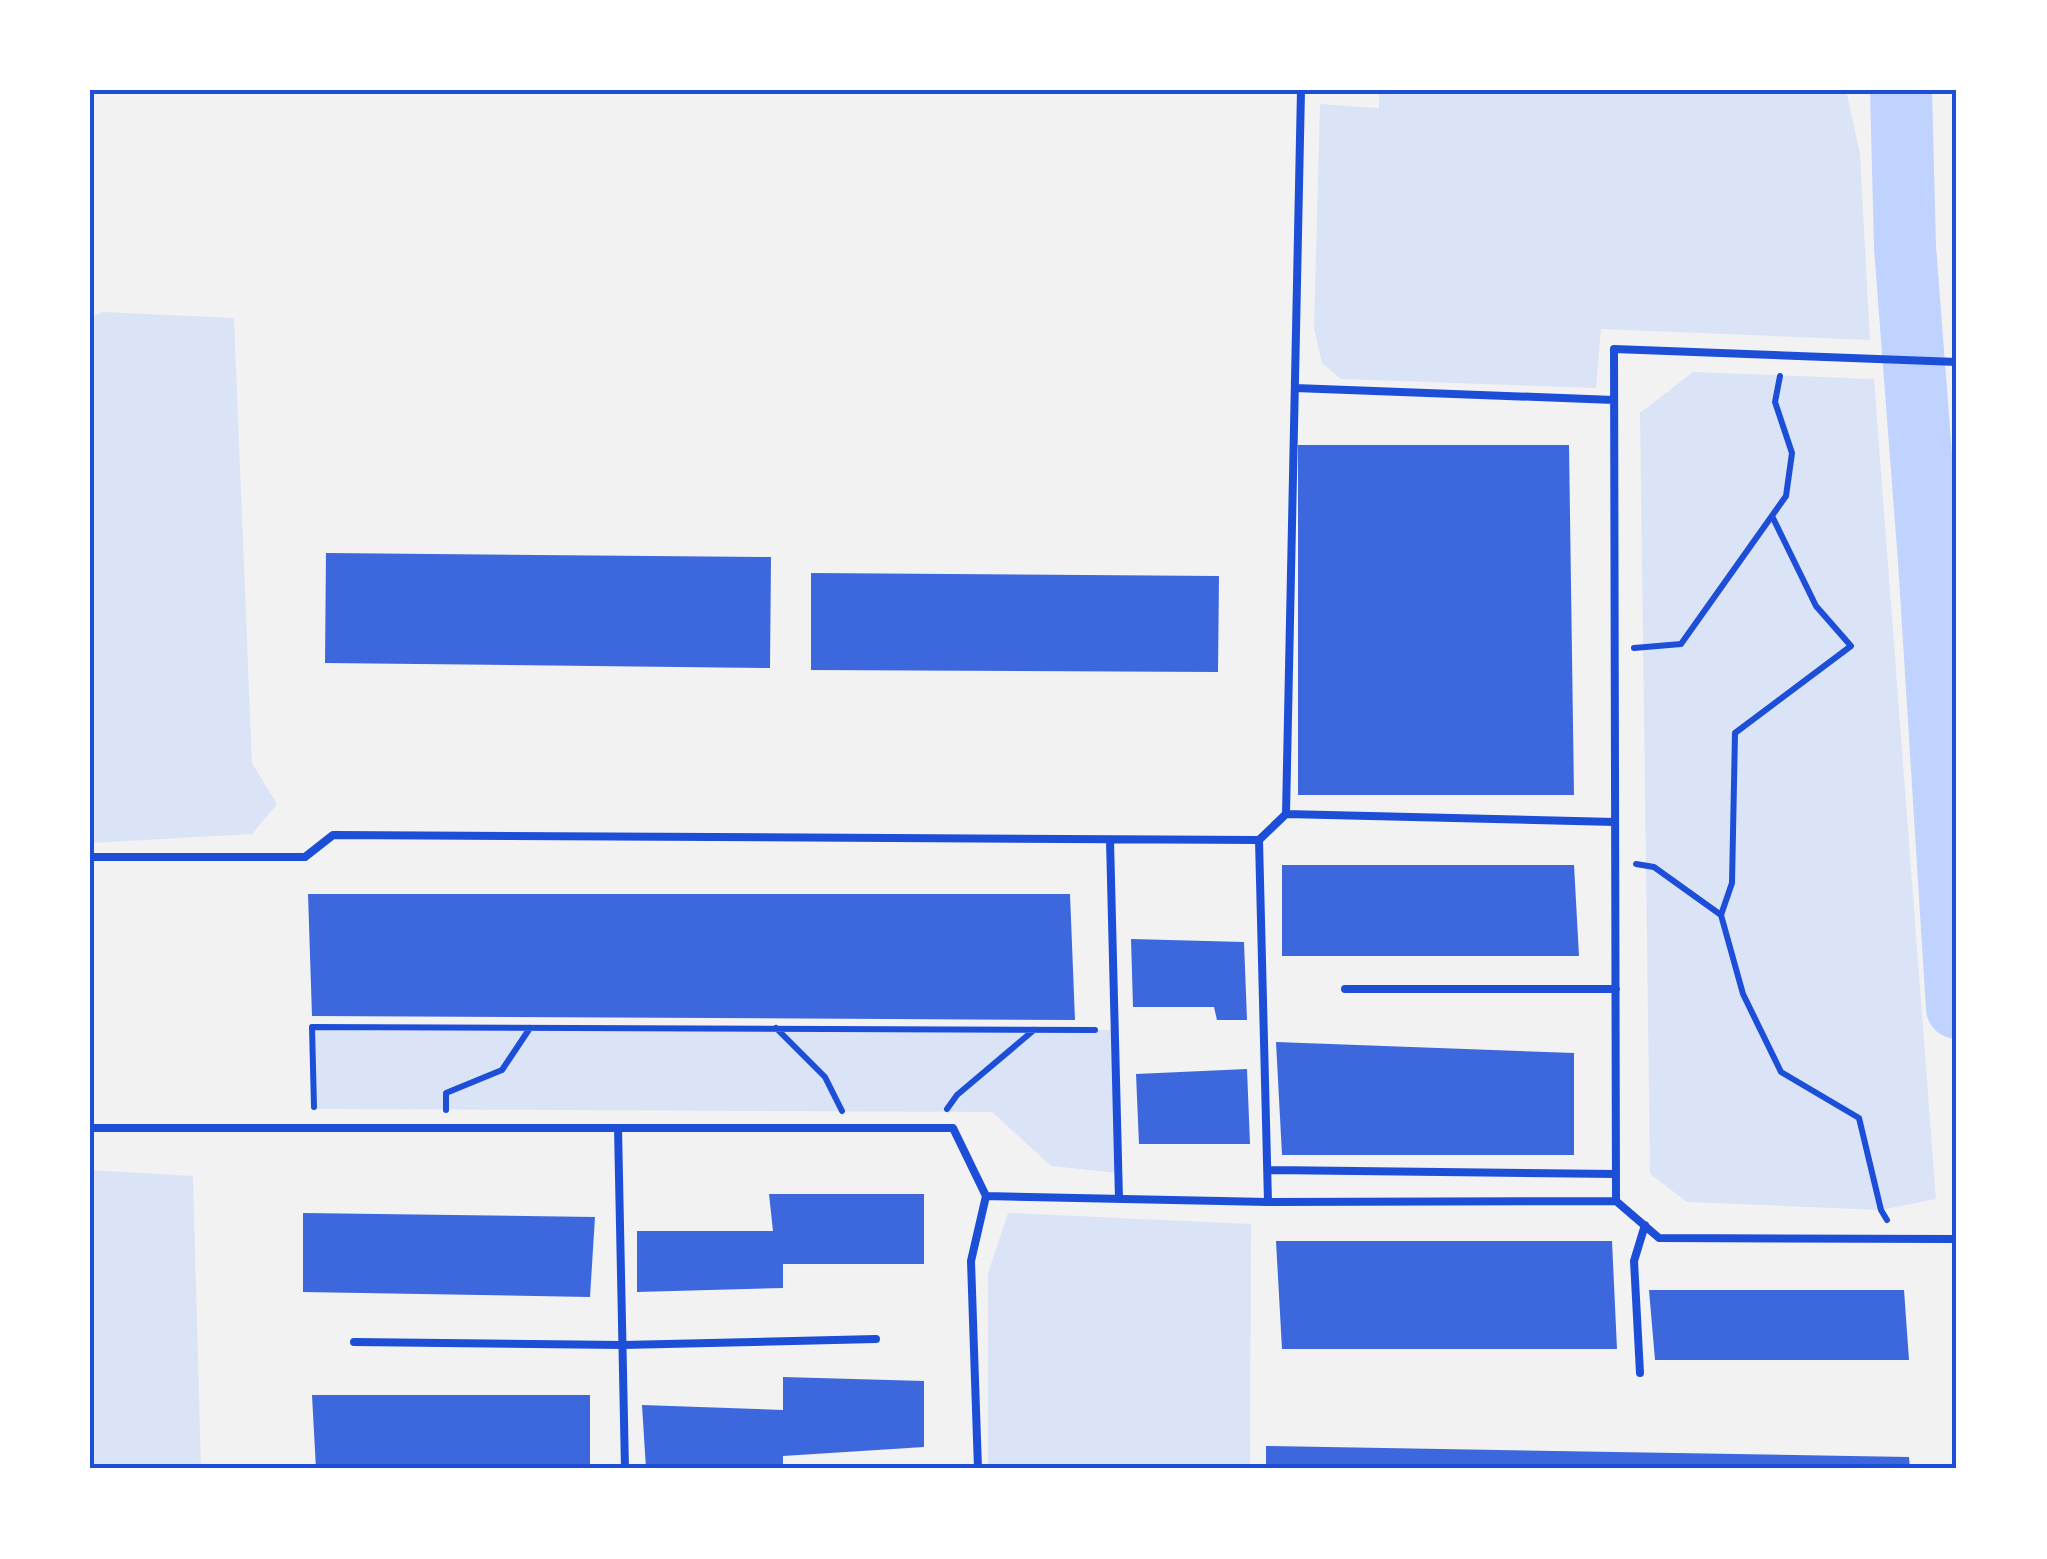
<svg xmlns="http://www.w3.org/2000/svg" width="2047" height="1559" font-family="Mulish,sans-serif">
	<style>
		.green { fill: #dbe4f7 }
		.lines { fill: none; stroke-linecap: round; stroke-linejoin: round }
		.river { stroke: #bfd3fe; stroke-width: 62 }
		.building { fill: #3d67dc }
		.path { stroke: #1d4ed8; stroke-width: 6 }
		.service { stroke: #1d4ed8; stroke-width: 8 }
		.neatline { fill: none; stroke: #1d4ed8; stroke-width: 4 }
	</style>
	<rect width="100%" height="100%" fill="#f2f2f2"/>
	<path class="green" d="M1379,90H1846L1860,154L1870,340L1601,329L1596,388L1341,379L1322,363L1314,328L1320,104L1379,108Z
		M103,312L234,318L252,763L277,804L252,834L91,843L90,317Z
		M1693,372L1874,379L1936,1199L1881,1210L1687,1202L1650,1174L1640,413Z
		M312,1027L1115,1030L1118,1173L1051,1166L992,1112L314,1109Z
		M90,1170L193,1176L201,1469H90Z
		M1008,1213L1251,1224L1250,1469H988V1273Z"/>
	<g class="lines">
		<path class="river" d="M1901,90L1905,247L1929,561L1957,1008"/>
	</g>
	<path class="building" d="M1298,445H1569L1574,795H1298Z
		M326,553L771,557L770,668L325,663Z
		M811,573L1219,576L1218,672L811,670Z
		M1282,865H1574L1579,956H1282Z
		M308,894H1070L1075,1020L312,1016Z
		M1131,939L1244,942L1247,1020H1217L1214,1007H1133Z
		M1276,1042L1574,1053V1155H1282Z
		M1247,1069L1250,1144H1139L1136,1074Z
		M769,1194H924V1264H783V1288L637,1292V1231H773Z
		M303,1213L595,1217L590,1297L303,1292Z
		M1276,1241H1612L1617,1349H1282Z
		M1649,1290H1904L1909,1360H1655Z
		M783,1377L924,1381V1447L783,1456V1469H646L642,1405L783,1410Z
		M312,1395H590V1469H316Z
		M1266,1446L1909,1457L1910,1469H1266Z"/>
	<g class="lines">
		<path class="path" d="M1772,516L1816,606L1851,646L1735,733L1732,883L1721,915L1743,994L1781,1072L1859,1118L1881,1210L1887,1220
			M1634,648L1681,644L1786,496L1792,453L1775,402L1780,376
			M1636,864L1654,867L1721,915
			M776,1028L825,1077L842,1111
			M314,1107L312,1027L1095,1030
			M947,1109L957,1095L1034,1030
			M446,1110V1093L502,1070L530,1028"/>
		<path class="service" d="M1295,388L1614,400
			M1286,814L1301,90
			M1110,840L1119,1199
			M1259,840L1268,1202
			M90,857H305L333,835L1259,840L1286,814L1615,822
			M1345,989H1616
			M90,1128H953L986,1196L1268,1202L1616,1201L1659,1238L1957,1239
			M618,1128L625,1469
			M1268,1170L1616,1174
			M1616,1201L1614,349L1957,362
			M354,1342L623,1345L876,1339
			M1640,1373L1634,1261L1645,1225
			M978,1469L971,1261L986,1196"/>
	</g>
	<rect width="2047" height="1559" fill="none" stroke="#ffffff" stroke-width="185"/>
	<rect x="92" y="92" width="1862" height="1374" class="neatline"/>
</svg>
